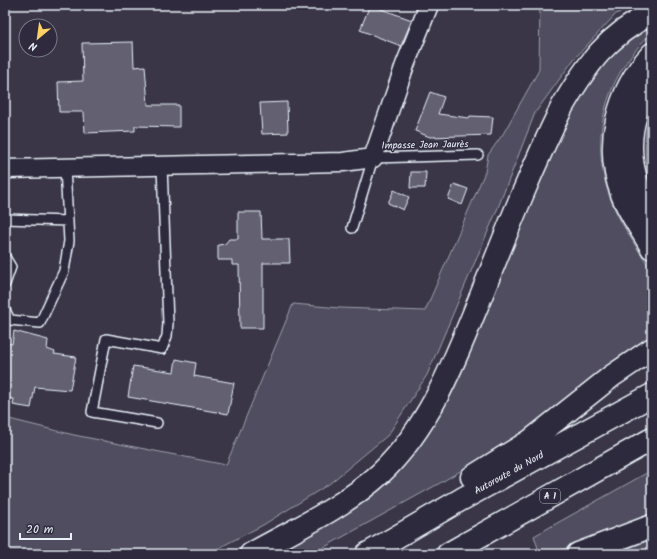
<svg xmlns="http://www.w3.org/2000/svg" width="657" height="559" font-family="Kalam,sans-serif">
	<style>
		.green { fill: #504e5f; stroke: #9ca0ac }
		.building { fill: #636171; stroke: #e8f1f8 }
		.lines { fill: none; stroke-linecap: round; stroke-linejoin: round }
		.service-casing { stroke: #e8f1f8; stroke-width: 12 }
		.minor-casing { stroke: #e8f1f8; stroke-width: 21 }
		.motorway-casing { stroke: #e8f1f8; stroke-width: 25 }
		.service { stroke: #2f2a3d; stroke-width: 9 }
		.minor { stroke: #2f2a3d; stroke-width: 18 }
		.motorway { stroke: #2f2a3d; stroke-width: 22 }
		.labels { text-anchor: middle; dominant-baseline: central; stroke-width: 3; stroke-linejoin: round; paint-order: stroke }
		.shield { fill: #2f2a3d; stroke: #b0b5c0; stroke-width: 1 }
		.shield-label { font-size: 9px; font-weight: bold; fill: #e8f1f8 }
		.street-label { font-size: 10px; fill: #e8f1f8; stroke: #2f2a3d }
	</style>
	<rect width="100%" height="100%" fill="#3a3648"/>
	<filter id="ink" filterUnits="userSpaceOnUse"><feTurbulence type="fractalNoise" baseFrequency=".025" numOctaves="2"/><feDisplacementMap in="SourceGraphic" scale="8" xChannelSelector="R" yChannelSelector="G"/><feConvolveMatrix kernelMatrix="1 2 1 2 8 2 1 2 1" color-interpolation-filters="sRGB"/></filter>
	<g filter="url(#ink)">
		<path class="green" d="M540,5H636L616,14L574,59L535,113L497,210L427,375L388,435L329,484L263,525L207,554H5V418L74,435L226,465L293,304L340,308L425,311L485,172L488,155L503,134L539,70Z
			M652,24V33C603,77 587,144 613,205C620,222 631,238 640,253C644,259 649,265 651,271C655,279 652,323 652,335L613,361L555,408L506,444L440,483L312,554H273L404,464L419,445L444,408L558,137C572,110 590,75 611,53C622,41 639,33 652,24Z
			M652,108V186C643,159 643,135 652,108Z
			M652,470V517L550,554H540L534,536Z
			M652,539V554H613Z"/>
		<path class="building" d="M370,5L412,20L401,46L360,30Z
			M133,42L134,67L145,66L148,105H179V127L135,126V131L85,133L84,112H59L58,82L83,81L82,43Z
			M430,92L444,97L438,114L469,118L470,116L493,117L491,135L430,137L415,131Z
			M287,102L288,133L262,134L260,103Z
			M411,172H426L425,188H410Z
			M454,184L468,189L462,205L448,199Z
			M394,190L409,197L403,210L388,203Z
			M238,212H261L262,239H289L290,263H263V328H240L239,265H232V260H218V245L225,244L229,239H238Z
			M14,331L48,340L47,349L55,352L54,354L76,357L70,390L35,387L31,408L13,405L14,399L5,398V343L12,344Z
			M176,359L196,363L194,376L234,383L228,414L128,397L133,366L174,372Z"/>
		<g class="lines">
			<g class="service-casing">
				<path id="service" d="M5,219L68,221
					M352,228L373,158L478,155
					M5,257L11,267L5,284
					M5,310L10,320L40,323L64,271L69,241L65,168
					M157,423L92,412L106,339L162,349L167,336L168,323L162,166"/>
			</g>
			<g class="minor-casing">
				<path id="minor" d="M5,169L343,162L373,158L405,65L429,5"/>
			</g>
			<g class="motorway-casing">
				<path id="motorway" d="M652,54C617,91 604,145 622,194C629,213 642,230 652,248
					M652,80C622,128 626,169 652,217
					M472,477L530,441L612,376L652,349
					M251,554C296,529 344,507 381,473C430,426 454,362 479,301C505,236 531,170 562,107C587,64 607,36 652,13
					M367,554L462,499L652,395
					M448,554L652,439
					M578,554L652,526"/>
			</g>
			<use href="#service" class="service"/>
			<use href="#minor" class="minor"/>
			<use href="#motorway" class="motorway"/>
		</g>
	</g>
	<g class="labels">
		<rect class="shield" x="540" y="489" width="20" height="14" rx="3"/>
		<g class="shield-label">
			<text x="550" y="496">A 1</text>
		</g>
		<g class="street-label">
			<text transform="translate(425 145) rotate(-1)">Impasse Jean Jaurès</text>
			<text transform="translate(509 473) rotate(-29)">Autoroute du Nord</text>
		</g>
	</g>
	<rect width="657" height="559" fill="none" stroke="#2f2a3d" stroke-width="20"/>
	<rect x="10" y="10" width="637" height="539" fill="none" stroke="#e8f1f8" stroke-width="1.5" filter="url(#ink)"/>
	<g transform="translate(38 38) rotate(209)"><circle r="19" fill="#2f2a3d" stroke="#797a88"/>
	<path d="M0-3L7 15L0 10L-7 15Z" fill="#ffd166"/>
	<text y="-6" font-size="11" font-weight="bold" text-anchor="middle" fill="#e8f1f8">N</text>
	</g>
	<path d="M20 533v6h51v-6" fill="none" stroke="#e8f1f8" stroke-width="2"/>
	<text x="26" y="533" font-size="12" fill="#e8f1f8" stroke="#2f2a3d" stroke-width="3" paint-order="stroke">20 m</text>
</svg>
